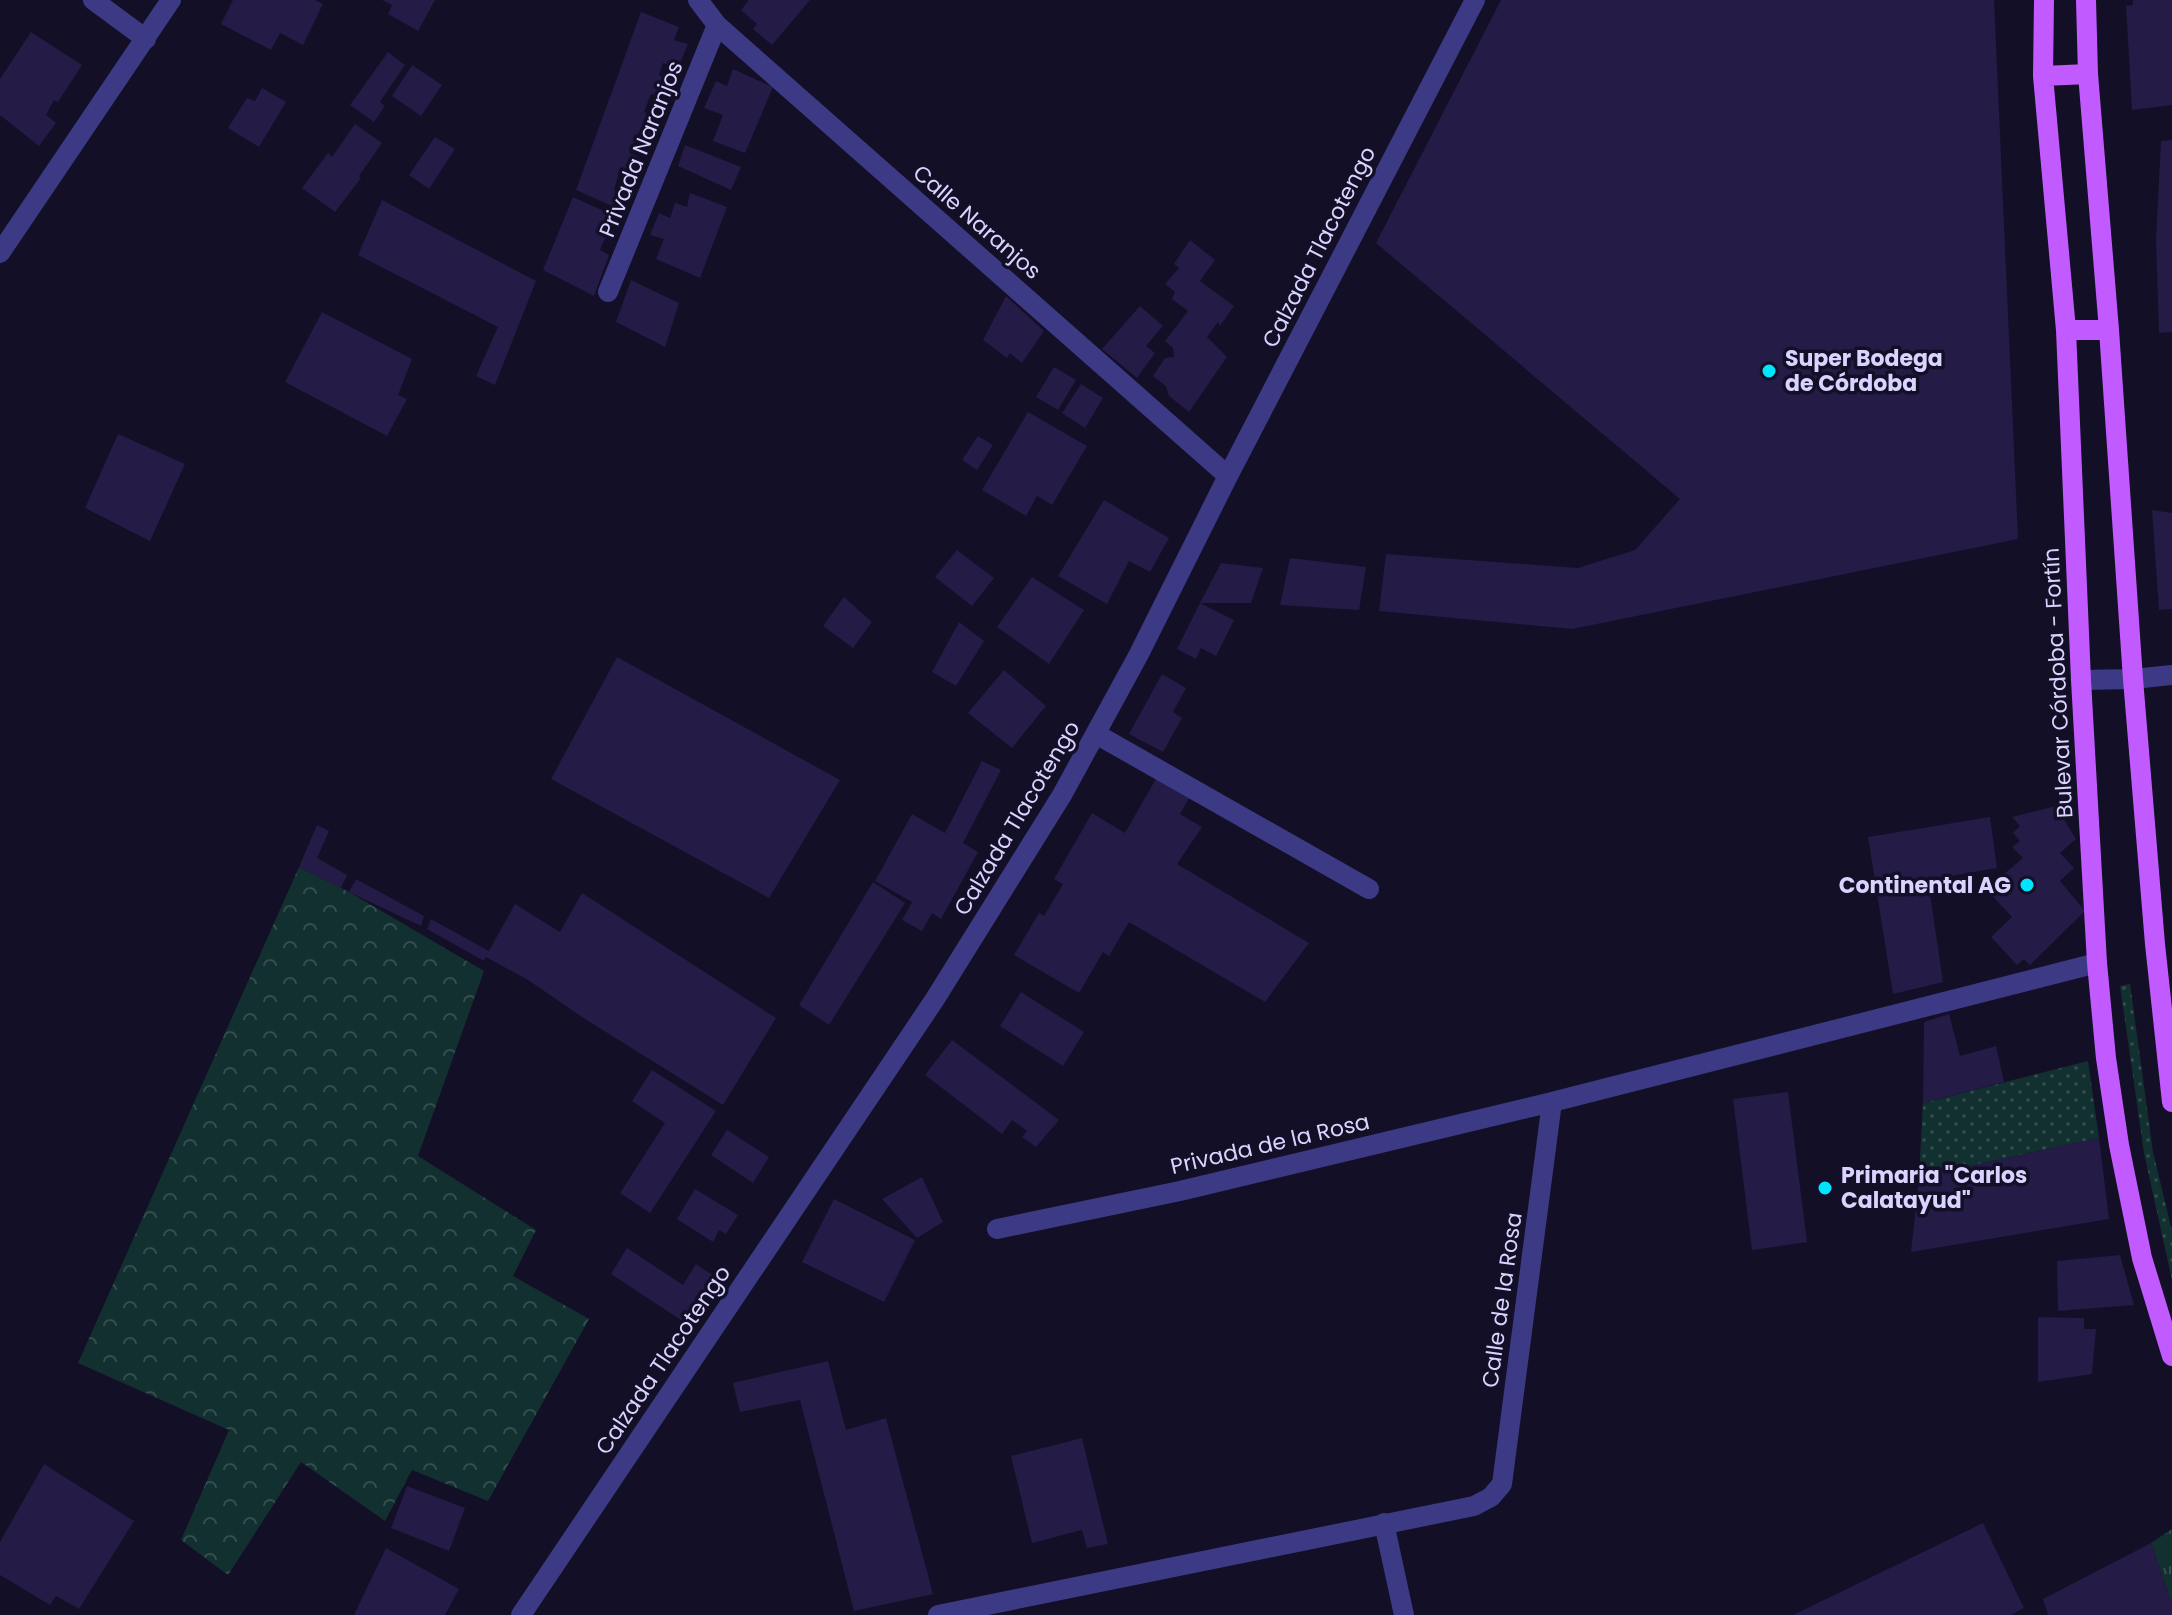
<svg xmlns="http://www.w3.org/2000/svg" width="2172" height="1615" font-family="Poppins,sans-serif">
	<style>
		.grass { fill: url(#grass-dots) }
		.forest { fill: url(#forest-crowns) }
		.park { fill: url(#park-tufts) }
		.building { fill: #241b47 }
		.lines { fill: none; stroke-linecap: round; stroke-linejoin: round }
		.minor { stroke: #3d3a85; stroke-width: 20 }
		.major { stroke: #c25bff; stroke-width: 20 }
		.poi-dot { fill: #00e5ff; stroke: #130f26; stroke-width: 3 }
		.labels { text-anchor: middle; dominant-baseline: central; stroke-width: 7; stroke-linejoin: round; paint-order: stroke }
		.street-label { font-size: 22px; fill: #d9d4ff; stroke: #130f26 }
		.poi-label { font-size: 22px; font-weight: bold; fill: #d9d4ff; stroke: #130f26; text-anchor: start }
	</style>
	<defs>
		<pattern id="grass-dots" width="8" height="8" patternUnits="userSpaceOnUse" patternTransform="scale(2)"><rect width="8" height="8" fill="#12302f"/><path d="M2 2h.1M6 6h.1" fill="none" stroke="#344d4e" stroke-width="1.8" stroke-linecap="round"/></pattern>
		<pattern id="forest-crowns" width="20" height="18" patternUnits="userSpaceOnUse" patternTransform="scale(2)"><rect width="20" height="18" fill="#12302f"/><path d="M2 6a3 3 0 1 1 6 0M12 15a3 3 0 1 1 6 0" fill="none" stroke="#344d4e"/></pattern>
		<pattern id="park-tufts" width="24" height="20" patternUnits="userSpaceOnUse" patternTransform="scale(2)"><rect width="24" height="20" fill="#12302f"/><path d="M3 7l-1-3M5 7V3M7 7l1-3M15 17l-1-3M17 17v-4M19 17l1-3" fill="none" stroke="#344d4e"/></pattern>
	</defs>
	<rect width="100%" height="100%" fill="#130f26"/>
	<path class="grass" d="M2130,984L2153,1152L2172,1231V1280L2144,1153L2120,986Z
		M2088,1061L2099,1138L1919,1177L1923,1103Z"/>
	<path class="forest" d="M299,867L349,892L484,971L418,1156L536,1230L513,1276L589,1319L488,1501L412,1470L385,1521L301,1462L228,1575L181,1540L229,1430L78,1363Z"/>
	<path class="park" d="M2172,1529V1604L2151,1543Z"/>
	<path class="building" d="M233,0H315L323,4L303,45L280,33L271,50L221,24Z
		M382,0H435L418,31L388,14L392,5Z
		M749,0H810L772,45L753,29L757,24L741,10Z
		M1501,0H1994L2018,539L1572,629L1379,611L1386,554L1578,568L1635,550L1680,499L1376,243Z
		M2133,0H2172V105L2132,110L2126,6L2133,5Z
		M641,12L679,27L674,40L688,44L678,68L663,63L659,75L671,79L664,99L651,94L644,112L657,117L650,136L639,132L629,153L637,156L633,173L620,169L614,190L626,194L621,210L576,190Z
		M31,32L82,65L58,102L54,100L46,115L56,123L39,146L0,115V79Z
		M388,52L405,65L380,102L385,106L374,122L350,105Z
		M412,65L442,85L421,116L392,96Z
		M733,69L773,87L745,153L713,141L723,115L704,108L716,81L727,86Z
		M262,88L286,102L259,147L228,128L247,98L255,101Z
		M355,124L382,143L359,176L361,178L335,212L302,188L328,153L332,157Z
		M435,137L455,149L429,189L409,175Z
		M2172,140V332L2159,333L2156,240L2161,141Z
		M685,145L741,167L731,190L678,166Z
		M690,193L727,207L700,278L656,259L664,239L650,235L659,213L670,218L675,203L687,207Z
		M573,197L610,214L605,227L609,229L600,250L609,255L594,296L543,270Z
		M382,200L536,281L495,385L476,376L498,327L358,255Z
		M1190,240L1215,260L1200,281L1234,306L1220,326L1218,322L1207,337L1227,357L1189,412L1169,396L1166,386L1153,376L1165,358L1174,357L1173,348L1165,341L1188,311L1172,299L1175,292L1165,284L1179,268L1174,264Z
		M631,280L679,303L665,347L616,322Z
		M1006,296L1044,331L1022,363L1010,353L1007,358L983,340Z
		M1140,306L1163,326L1146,346L1155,353L1137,378L1102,349Z
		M322,312L412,359L398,395L407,399L387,436L285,382Z
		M1054,367L1076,380L1058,410L1036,397Z
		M1081,384L1103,398L1085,428L1062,413Z
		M1028,412L1087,446L1052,505L1037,496L1026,516L982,490Z
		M118,434L185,464L150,541L85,508Z
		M978,436L993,445L977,470L962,460Z
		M1104,500L1169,538L1150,572L1129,561L1107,604L1058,576Z
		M2152,510L2172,513V609L2159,610Z
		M957,550L994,578L972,606L935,577Z
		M1290,558L1366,567L1359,610L1280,605Z
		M1221,563L1263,568L1251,603H1200Z
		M1032,577L1084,610L1049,664L997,627Z
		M844,597L872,622L853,648L823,626Z
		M1200,603L1234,620L1216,656L1201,648L1196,659L1177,649Z
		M959,622L984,641L956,686L932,672Z
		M617,657L840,780L769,898L551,779Z
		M1004,670L1046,706L1012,748L968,713Z
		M1162,674L1186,688L1173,712L1182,718L1163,752L1129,734Z
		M982,761L1001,770L963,843L978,852L941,919L932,913L922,931L902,920L912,902L875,881L912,814L945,833Z
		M1157,777L1191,795L1180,814L1202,827L1177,864L1309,943L1265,1002L1129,922L1109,956L1103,952L1079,993L1014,955L1039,913L1044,916L1063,884L1054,879L1092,813L1125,833Z
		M2056,806L2076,839L2060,853L2074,868L2060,881L2085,911L2030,965L2024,959L2017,965L1991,937L2012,917L1986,889L2023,858L2012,847L2020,841L2013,833L2020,826L2012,817Z
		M1990,817L1997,868L1928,880L1943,982L1893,994L1868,837Z
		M317,825L329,831L317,858L347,875L341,888L299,867Z
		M356,879L424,916L421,926L349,892Z
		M873,882L905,903L829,1025L799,1005Z
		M582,893L776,1018L723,1105L585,1019L528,980L486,957L484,961L427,929L431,919L489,951L515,904L560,932Z
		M1021,992L1084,1032L1063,1066L1000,1026Z
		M1949,1014L1960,1056L1996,1046L2004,1082L1923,1103L1924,1022Z
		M952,1040L1059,1120L1036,1147L1022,1137L1027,1131L1012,1120L1002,1134L925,1075Z
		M652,1070L716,1111L650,1213L620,1193L665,1123L632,1101Z
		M1788,1092L1807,1242L1752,1250L1733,1099Z
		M727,1130L769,1157L753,1183L711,1155Z
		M2099,1138L2109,1219L1911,1252L1919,1177Z
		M922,1177L943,1222L917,1238L882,1199Z
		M695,1189L738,1215L726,1234L719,1230L713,1242L677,1219Z
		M834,1199L915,1240L884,1302L802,1262Z
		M627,1248L683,1285L696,1264L717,1278L687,1324L611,1274Z
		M2120,1255L2134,1305L2058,1311L2057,1261Z
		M2038,1317L2084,1318V1329H2096L2092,1374L2038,1382Z
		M828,1361L846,1430L886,1418L933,1594L854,1611L800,1400L740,1412L733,1383Z
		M1082,1438L1108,1544L1087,1548L1082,1530L1032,1543L1011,1456Z
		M44,1464L134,1521L79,1609L56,1596L50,1605L0,1575V1542Z
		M407,1486L465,1508L449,1551L391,1528Z
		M1983,1523L2024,1608L2011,1615H1793Z
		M2151,1543L2172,1604V1615H2048L2043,1599Z
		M386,1548L459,1589L445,1615H354Z"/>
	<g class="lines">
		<path class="minor" d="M93,0L146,39
			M698,0L717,25L1228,476
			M0,253L171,0
			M608,292L717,25
			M2081,680L2133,679L2172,675
			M1096,734L1369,889
			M997,1229L1180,1191L1552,1102
			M1384,1523L1404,1615
			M521,1615L935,999L1062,795L1139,654L1228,476L1475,0
			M938,1615L1474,1506L1491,1497L1502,1484L1552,1102L2097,963"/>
		<path class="major" d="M2044,0L2043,76L2066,330L2081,680L2097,963L2106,1058L2119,1145L2142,1258L2172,1356
			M2086,0L2088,74L2109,330L2133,679L2155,944L2172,1102
			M2043,76L2088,74
			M2066,330H2109"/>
	</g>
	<g class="poi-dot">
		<circle cx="1769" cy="371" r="8"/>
		<circle cx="2027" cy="885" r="8"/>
		<circle cx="1825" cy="1188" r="8"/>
	</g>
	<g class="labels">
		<g class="street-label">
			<text transform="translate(641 149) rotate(-68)">Privada Naranjos</text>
			<text transform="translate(977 222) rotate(41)">Calle Naranjos</text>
			<text transform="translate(1319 247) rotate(-63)">Calzada Tlacotengo</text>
			<text transform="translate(2058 683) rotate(-93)">Bulevar Córdoba - Fortín</text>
			<text transform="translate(1017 818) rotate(-59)">Calzada Tlacotengo</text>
			<text transform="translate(1270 1144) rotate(-13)">Privada de la Rosa</text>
			<text transform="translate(1502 1300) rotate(-82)">Calle de la Rosa</text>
			<text transform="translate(663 1360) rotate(-56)">Calzada Tlacotengo</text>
		</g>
		<g class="poi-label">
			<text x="1785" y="358">Super Bodega<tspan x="1785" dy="25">de Córdoba</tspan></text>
			<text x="2011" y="885" text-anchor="end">Continental AG</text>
			<text x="1841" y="1175">Primaria "Carlos<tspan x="1841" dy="25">Calatayud"</tspan></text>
		</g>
	</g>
</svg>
